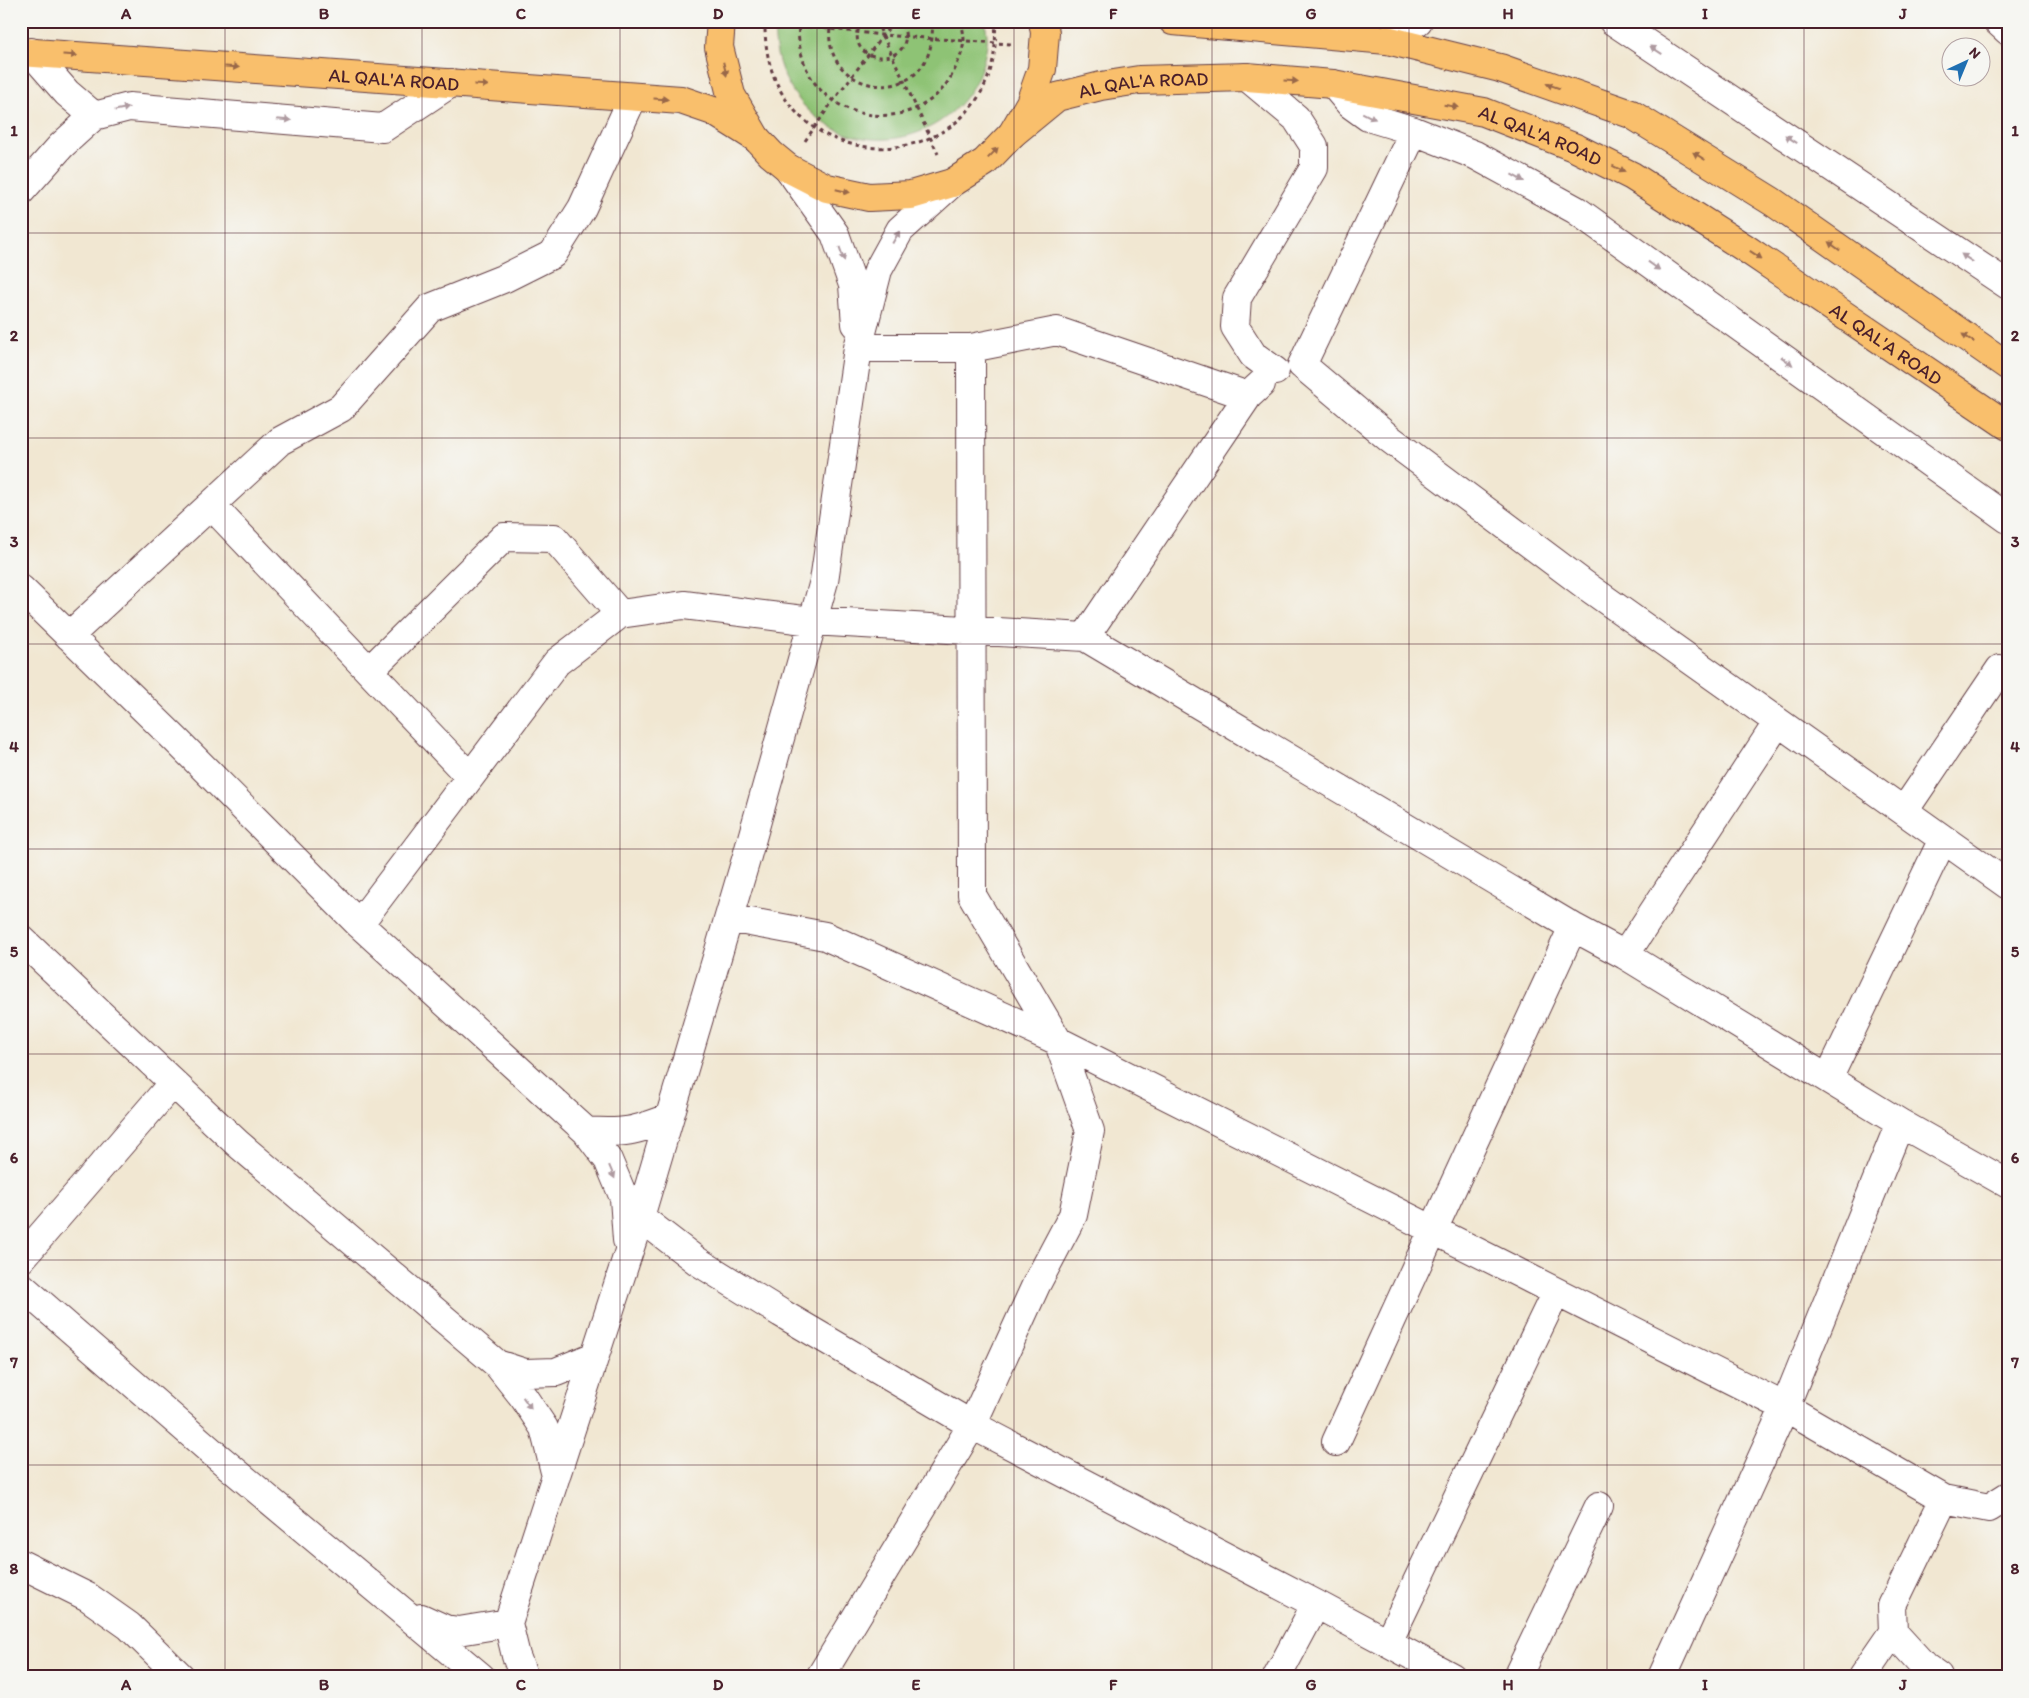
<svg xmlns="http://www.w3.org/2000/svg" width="2029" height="1698" font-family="Itim,sans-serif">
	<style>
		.green { fill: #8ec375; stroke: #6c7150 }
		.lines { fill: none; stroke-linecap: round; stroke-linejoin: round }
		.minor-casing { stroke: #633d44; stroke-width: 30 }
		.major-casing { stroke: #633d44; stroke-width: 30 }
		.path { stroke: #633d44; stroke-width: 3; stroke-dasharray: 4 4; stroke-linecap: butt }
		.minor { stroke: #fff; stroke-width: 28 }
		.major { stroke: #f9bf6c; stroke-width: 28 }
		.oneway { fill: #ae9aa0 }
		.oneway2 { fill: #996748 }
		.grid { fill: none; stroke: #4a1f2b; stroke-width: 1; stroke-opacity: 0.55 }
		.labels { text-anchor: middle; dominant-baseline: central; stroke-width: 4; stroke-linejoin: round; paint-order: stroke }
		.street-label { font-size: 19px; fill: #4a1f2b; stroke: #f6f6f2 }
		.neatline { fill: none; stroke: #4a1f2b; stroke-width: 2 }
		.grid-label { font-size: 16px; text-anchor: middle; font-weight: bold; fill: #4a1f2b }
	</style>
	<rect width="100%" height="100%" fill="#f6f6f2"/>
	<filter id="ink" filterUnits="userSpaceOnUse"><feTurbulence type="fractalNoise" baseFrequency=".02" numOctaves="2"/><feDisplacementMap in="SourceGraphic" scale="10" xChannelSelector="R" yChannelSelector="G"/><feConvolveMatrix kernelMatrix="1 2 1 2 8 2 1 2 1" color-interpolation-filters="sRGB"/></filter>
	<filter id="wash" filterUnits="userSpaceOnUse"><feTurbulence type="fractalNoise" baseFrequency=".0096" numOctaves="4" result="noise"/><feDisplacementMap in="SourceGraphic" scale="20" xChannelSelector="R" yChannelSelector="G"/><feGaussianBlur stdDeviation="1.12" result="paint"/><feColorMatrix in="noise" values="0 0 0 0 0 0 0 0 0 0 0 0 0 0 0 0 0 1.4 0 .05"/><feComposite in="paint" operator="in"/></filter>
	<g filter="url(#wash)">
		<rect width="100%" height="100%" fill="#f1e7d2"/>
		<path class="green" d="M775,21H985C986,29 988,37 987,44C974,146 843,175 790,87C778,67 773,44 775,21Z"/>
	</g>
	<g filter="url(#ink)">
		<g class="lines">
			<g class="minor-casing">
				<path id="minor" d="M1613,21L2008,285
					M1997,21L2008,31
					M1387,40L1418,21
					M31,52L67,93L94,116L129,107L383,128L451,83
					M1247,77L1296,118L1314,146V168L1237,298L1235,327L1253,355L1275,371
					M1333,84L1350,104L1368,117L1414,131L1475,155L1576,210L2008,519
					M788,168L835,234L853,285L856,324
					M21,191L61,146L94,116
					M858,348H971L1057,331L1248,396
					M1302,365L1390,439L1585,585L2008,885
					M1302,365L1414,131
					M211,505L470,777
					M21,589L176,740L359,924L586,1131L608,1160L624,1198L627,1240
					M69,636L280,441L341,408L430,308L505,278L553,254L582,208L633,97
					M1085,637L1248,396L1261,384
					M369,671L504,537L554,538L620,614
					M1904,811L2000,669
					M729,918L825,936L1058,1041L1785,1407L1944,1499L1892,1606L1893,1632L1925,1667L1939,1677
					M359,924L557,662L620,614L684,605L812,621L1085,637L1573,927L1625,955L1900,1123L1785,1407L1662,1677
					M21,939L237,1143L497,1364L524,1398L544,1428L556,1476
					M1625,955L1778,722
					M1828,1079L1943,839
					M1900,1123L2008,1184
					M586,1131C624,1134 635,1131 669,1118
					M640,1217L697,1261L781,1313L972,1425L1316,1604L1452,1677
					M21,1259L173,1083
					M21,1286L212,1452L481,1677
					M497,1364L525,1373L556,1372L595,1356
					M1336,1442L1433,1230L1573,927
					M1944,1499L1989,1508L2008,1496
					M21,1564L88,1597L129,1626L181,1677
					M421,1618L445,1629L459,1631L508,1623
					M1388,1642L1556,1292
					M524,1677L516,1656L508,1623L640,1217L747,856L824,581L858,348L878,270L900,230L952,183
					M820,1677L972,1425L1036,1285L1073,1215L1090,1131L1058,1041L972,895L971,348
					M1277,1677L1316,1604
					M1517,1677L1599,1506
					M1862,1677L1893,1632"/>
			</g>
			<g class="major-casing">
				<g id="major">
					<path d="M721,21L719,47L731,95L756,138L771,154L788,168L827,188L869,197L911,195L952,183L985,162L1012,134L1030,103L1042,69L1045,33L1043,21"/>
					<path d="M1173,21L1387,40L1500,68L1631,114L1773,202L2008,366"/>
					<path id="s1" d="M21,52L681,100L713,111L756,138"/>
					<path id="s2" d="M1012,134L1057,97L1101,86L1139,80L1247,77L1333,84L1484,112L1576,148L1632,176L1745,248L2008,426"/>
				</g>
			</g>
			<path class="path" d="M760,21L882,35L1011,44
				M765,21C761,194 1008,186 995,21
				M800,21C797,34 799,47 803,59C823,127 921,136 953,73C958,63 963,52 964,40C964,34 962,27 962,21
				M831,21C815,99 940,115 932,21
				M862,21C836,68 926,70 901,21
				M876,21L938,154
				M805,141L833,101L894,21"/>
			<use href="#minor" class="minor"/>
			<use href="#major" class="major"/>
		</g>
		<defs><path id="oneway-solid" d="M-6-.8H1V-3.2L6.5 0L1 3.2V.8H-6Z" transform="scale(1.25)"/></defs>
		<g class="oneway">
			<use href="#oneway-solid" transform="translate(1656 50) rotate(-147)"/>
			<use href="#oneway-solid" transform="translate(122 109) rotate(-12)"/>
			<use href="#oneway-solid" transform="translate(1369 116) rotate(26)"/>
			<use href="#oneway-solid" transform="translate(284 120) rotate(5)"/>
			<use href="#oneway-solid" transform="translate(1791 139) rotate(-146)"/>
			<use href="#oneway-solid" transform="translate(1518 178) rotate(29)"/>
			<use href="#oneway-solid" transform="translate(896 237) rotate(-60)"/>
			<use href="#oneway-solid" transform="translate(842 254) rotate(70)"/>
			<use href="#oneway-solid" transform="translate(1967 258) rotate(-146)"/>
			<use href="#oneway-solid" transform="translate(1654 266) rotate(36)"/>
			<use href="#oneway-solid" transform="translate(1787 361) rotate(36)"/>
			<use href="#oneway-solid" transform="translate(612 1172) rotate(67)"/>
			<use href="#oneway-solid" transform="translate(527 1403) rotate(55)"/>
		</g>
		<g class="oneway2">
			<use href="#oneway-solid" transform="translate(70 55) rotate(4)"/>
			<use href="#oneway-solid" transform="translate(232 67) rotate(4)"/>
			<use href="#oneway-solid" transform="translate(725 69) rotate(76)"/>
			<use href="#oneway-solid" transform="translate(1291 81) rotate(4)"/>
			<use href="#oneway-solid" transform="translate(481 85) rotate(4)"/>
			<use href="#oneway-solid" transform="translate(1553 86) rotate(-161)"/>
			<use href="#oneway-solid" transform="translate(661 99) rotate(4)"/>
			<use href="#oneway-solid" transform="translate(1451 106) rotate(10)"/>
			<use href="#oneway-solid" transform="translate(993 153) rotate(-46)"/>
			<use href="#oneway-solid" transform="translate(1699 156) rotate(-148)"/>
			<use href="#oneway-solid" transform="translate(1619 169) rotate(27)"/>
			<use href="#oneway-solid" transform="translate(843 191) rotate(13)"/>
			<use href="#oneway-solid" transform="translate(1834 246) rotate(-144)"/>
			<use href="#oneway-solid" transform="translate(1756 255) rotate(34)"/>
			<use href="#oneway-solid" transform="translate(1968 338) rotate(-146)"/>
		</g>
	</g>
	<path class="grid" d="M225,21V1677M422,21V1677M620,21V1677M817,21V1677M1014,21V1677M1212,21V1677M1409,21V1677M1607,21V1677M1804,21V1677M21,233H2008M21,438H2008M21,644H2008M21,849H2008M21,1054H2008M21,1260H2008M21,1465H2008"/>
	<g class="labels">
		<g class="street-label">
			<text stroke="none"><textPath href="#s1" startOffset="374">AL QAL'A ROAD</textPath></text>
			<text stroke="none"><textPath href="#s2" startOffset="146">AL QAL'A ROAD</textPath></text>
			<text stroke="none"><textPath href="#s2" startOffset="551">AL QAL'A ROAD</textPath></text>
			<text stroke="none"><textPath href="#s2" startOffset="956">AL QAL'A ROAD</textPath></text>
		</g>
	</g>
	<rect width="2029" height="1698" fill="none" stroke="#f6f6f2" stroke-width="55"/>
	<g transform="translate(1966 62) rotate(44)"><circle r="24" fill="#f6f6f2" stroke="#b1a0a2"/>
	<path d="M0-4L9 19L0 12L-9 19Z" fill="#1f6fb2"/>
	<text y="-8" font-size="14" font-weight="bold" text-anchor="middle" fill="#4a1f2b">N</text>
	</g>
	<rect x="28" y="28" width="1974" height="1642" class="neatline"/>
	<g class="grid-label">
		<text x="126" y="19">A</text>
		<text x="324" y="19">B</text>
		<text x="521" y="19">C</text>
		<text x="718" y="19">D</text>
		<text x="916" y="19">E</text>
		<text x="1113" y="19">F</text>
		<text x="1311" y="19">G</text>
		<text x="1508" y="19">H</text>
		<text x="1705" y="19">I</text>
		<text x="1903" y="19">J</text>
		<text x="14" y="136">1</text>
		<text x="2015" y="136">1</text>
		<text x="14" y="341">2</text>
		<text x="2015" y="341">2</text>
		<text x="14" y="547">3</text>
		<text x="2015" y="547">3</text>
		<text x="14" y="752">4</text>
		<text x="2015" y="752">4</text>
		<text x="14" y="957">5</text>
		<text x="2015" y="957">5</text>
		<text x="14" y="1163">6</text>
		<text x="2015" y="1163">6</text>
		<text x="14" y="1368">7</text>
		<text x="2015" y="1368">7</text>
		<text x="14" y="1574">8</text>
		<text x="2015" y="1574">8</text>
		<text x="126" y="1690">A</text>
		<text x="324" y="1690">B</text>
		<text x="521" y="1690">C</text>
		<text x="718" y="1690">D</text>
		<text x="916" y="1690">E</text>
		<text x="1113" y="1690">F</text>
		<text x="1311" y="1690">G</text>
		<text x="1508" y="1690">H</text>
		<text x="1705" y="1690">I</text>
		<text x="1903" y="1690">J</text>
	</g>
</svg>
